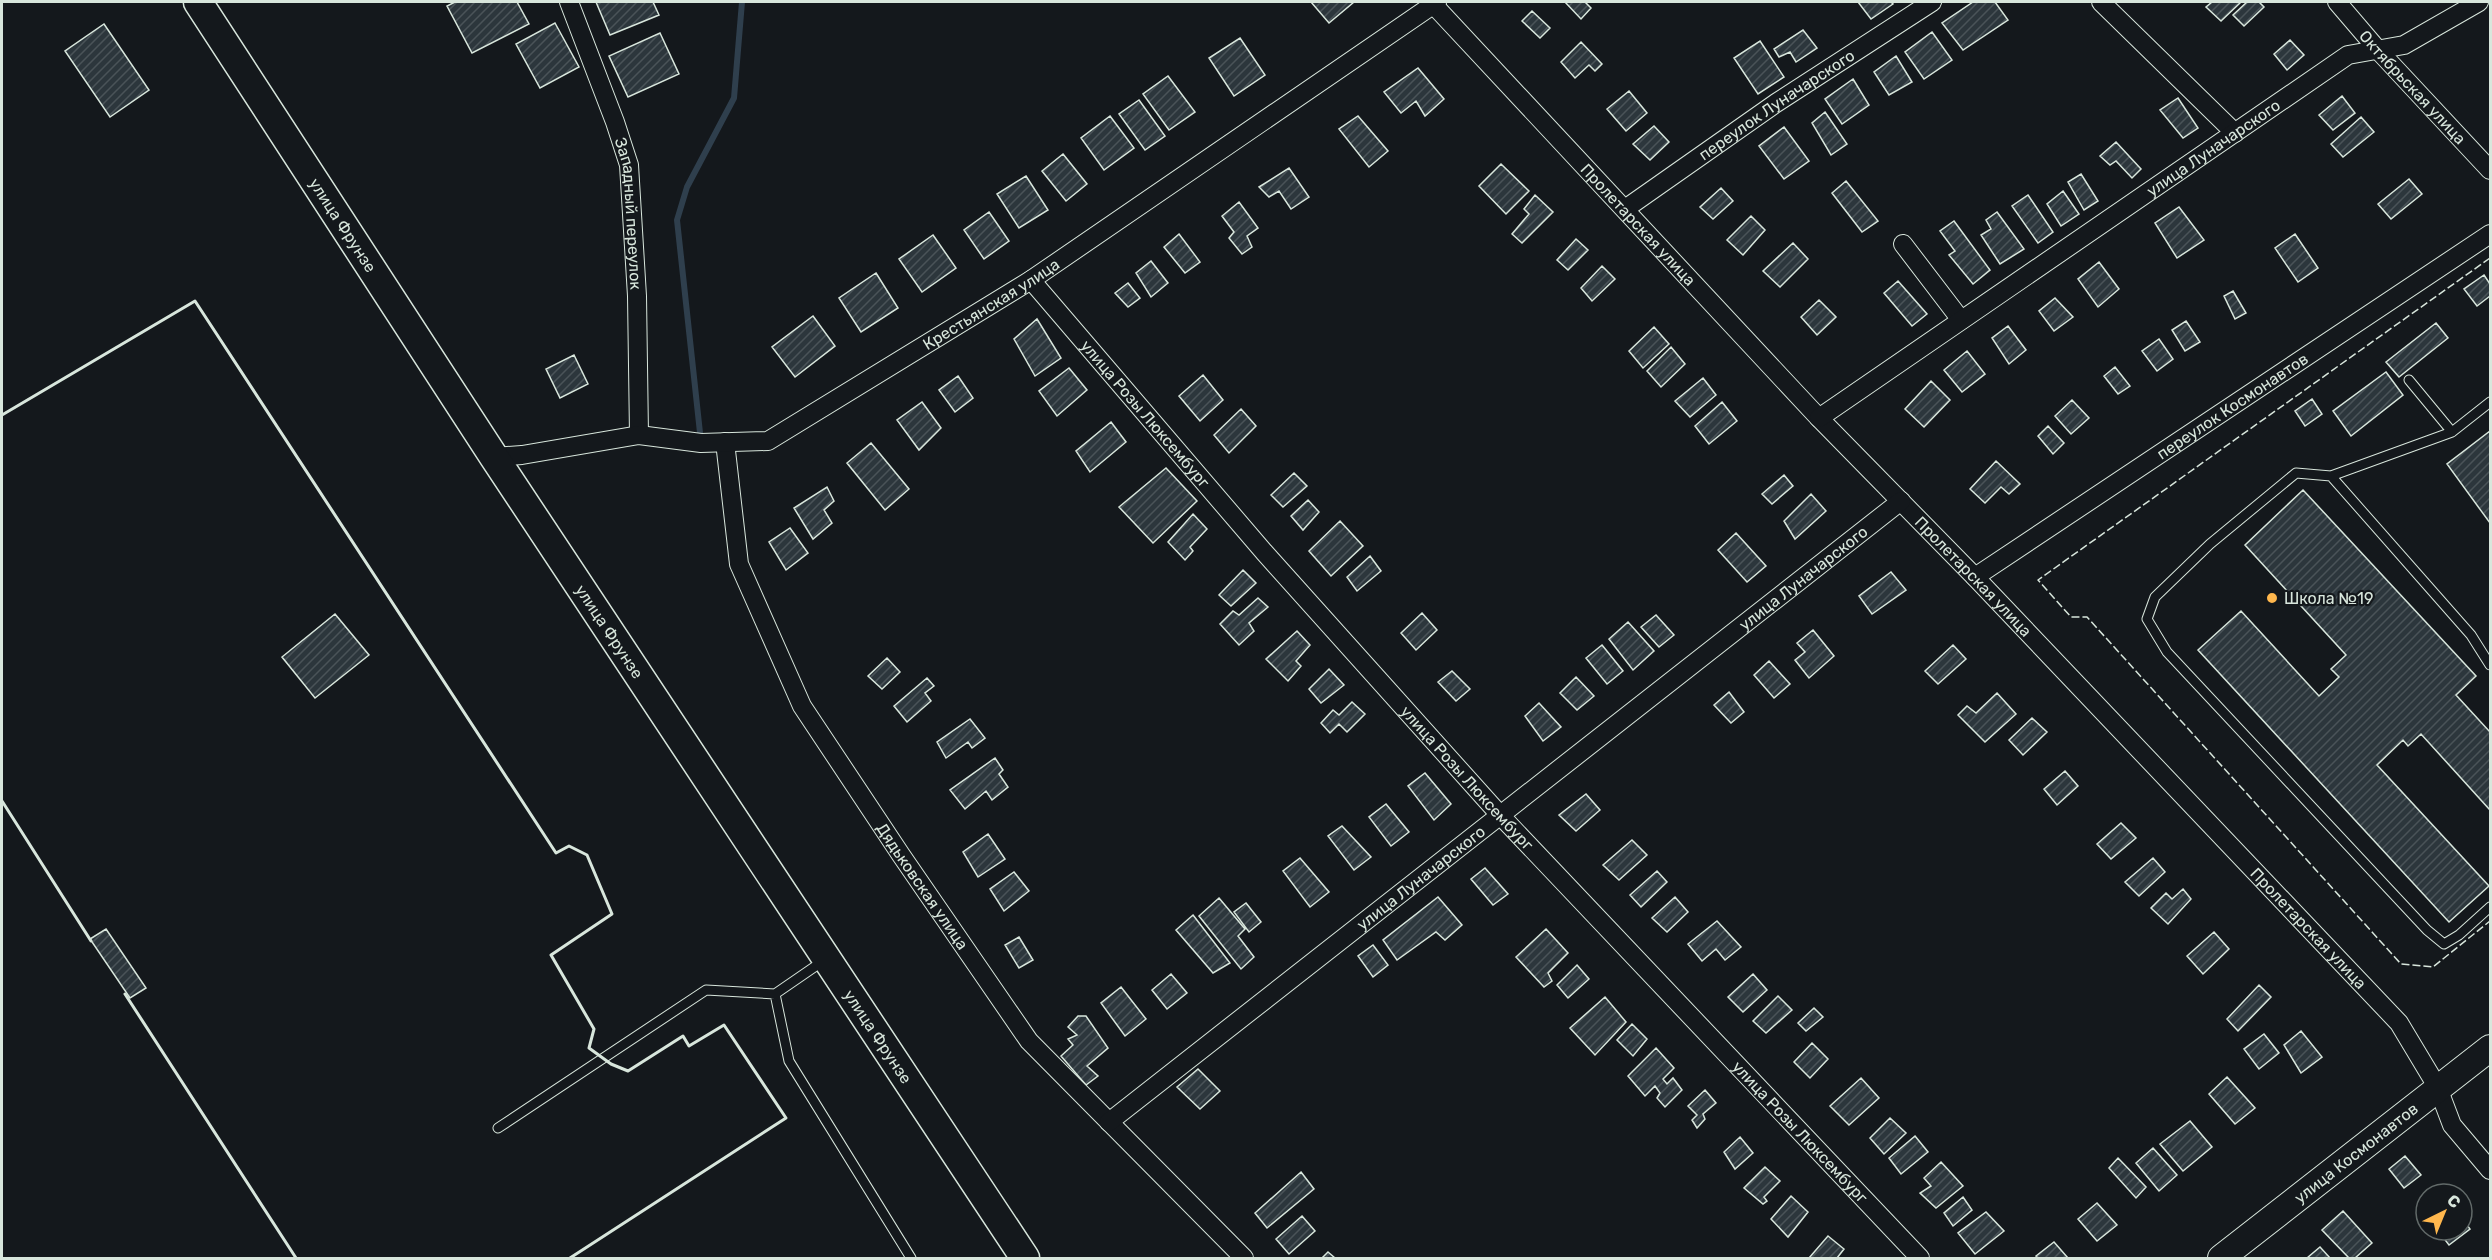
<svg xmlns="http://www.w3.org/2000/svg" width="2492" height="1260" font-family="Rubik,sans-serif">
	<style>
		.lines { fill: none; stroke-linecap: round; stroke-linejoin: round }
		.stream { stroke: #2f3f4d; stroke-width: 6 }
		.building { fill: url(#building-hatch); stroke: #d8e6dc; stroke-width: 1.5 }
		.lane-casing { stroke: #d8e6dc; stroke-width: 11 }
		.street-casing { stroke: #d8e6dc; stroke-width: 20 }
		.secondary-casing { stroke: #d8e6dc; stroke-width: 28 }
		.primary-casing { stroke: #d8e6dc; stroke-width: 31 }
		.lane { stroke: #14181c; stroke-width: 9 }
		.street { stroke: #14181c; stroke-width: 18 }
		.secondary { stroke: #14181c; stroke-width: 26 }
		.primary { stroke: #14181c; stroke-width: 28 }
		.fence { stroke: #d8e6dc; stroke-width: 1.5; stroke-dasharray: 8 3; stroke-linecap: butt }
		.wall { stroke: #d8e6dc; stroke-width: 3 }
		.poi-dot { fill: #ffb74d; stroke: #14181c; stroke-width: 2 }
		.labels { text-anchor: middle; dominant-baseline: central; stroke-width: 4.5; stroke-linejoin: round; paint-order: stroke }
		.street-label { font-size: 16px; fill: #d8e6dc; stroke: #14181c }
		.poi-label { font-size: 16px; fill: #d8e6dc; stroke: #14181c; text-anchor: start }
	</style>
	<defs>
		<pattern id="building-hatch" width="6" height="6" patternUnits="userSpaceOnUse" patternTransform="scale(1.5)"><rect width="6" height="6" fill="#2c363c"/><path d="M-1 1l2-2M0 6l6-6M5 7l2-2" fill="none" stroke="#4a5358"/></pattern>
	</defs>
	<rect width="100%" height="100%" fill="#14181c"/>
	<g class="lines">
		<path class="stream" d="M701,442L677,220L687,187L734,98L742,2"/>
	</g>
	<path class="building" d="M455,2H517L529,24L472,53L447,6Z
		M596,2H653L659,15L610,35Z
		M1311,2H1354L1329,23Z
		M1565,2H1585L1591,8L1581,19Z
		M1858,2H1891L1893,4L1871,19Z
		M1973,2H1995L2008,20L1963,50L1942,23Z
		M2212,2H2241L2221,21L2206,7Z
		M2247,2H2259L2264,7L2244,26L2233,15Z
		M1532,11L1550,28L1540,38L1522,21Z
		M555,23L579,67L540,88L516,44Z
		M104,24L149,90L110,117L65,51Z
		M1803,30L1817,48L1796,62L1790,52L1779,57L1774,49Z
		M1932,32L1952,60L1924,79L1905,52Z
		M660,33L679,74L628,97L609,56Z
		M1240,38L1265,75L1234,96L1209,58Z
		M2290,40L2304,55L2287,70L2274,54Z
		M1760,41L1784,77L1758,94L1734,58Z
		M1581,42L1602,64L1595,71L1589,65L1575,78L1561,62Z
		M1896,56L1912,82L1889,95L1874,72Z
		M1418,68L1444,99L1425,116L1416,101L1401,113L1384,92Z
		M1168,76L1195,112L1169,130L1143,94Z
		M1853,79L1869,105L1842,124L1825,99Z
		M1629,91L1647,113L1626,131L1607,109Z
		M2342,96L2355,113L2333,130L2319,115Z
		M2178,98L2198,128L2183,138L2160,110Z
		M1139,100L1165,136L1145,150L1119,114Z
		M1825,112L1847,144L1831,155L1812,123Z
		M1110,116L1134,148L1104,170L1081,138Z
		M1358,116L1388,151L1369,167L1339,129Z
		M2361,117L2374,132L2343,157L2331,144Z
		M1654,126L1669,142L1650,160L1633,144Z
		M1784,127L1809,161L1784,179L1759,146Z
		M2116,142L2141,169L2132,178L2116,161L2110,165L2100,156Z
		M1063,154L1087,184L1066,201L1042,171Z
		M1501,164L1529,191L1506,214L1479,186Z
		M1289,168L1309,197L1291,209L1279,191L1269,197L1259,187Z
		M2081,174L2098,201L2084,210L2068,182Z
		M1026,176L1048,210L1019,228L997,194Z
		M2409,179L2422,194L2391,219L2378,204Z
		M1846,181L1878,221L1862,232L1832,193Z
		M1721,188L1733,201L1713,219L1700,207Z
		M2063,191L2079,214L2061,226L2047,204Z
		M1535,195L1553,212L1522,243L1512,234L1529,214L1524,209Z
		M2028,195L2053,232L2038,243L2012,206Z
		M1239,202L1258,228L1247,236L1252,247L1242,254L1229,238L1234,232L1222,216Z
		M2179,207L2204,240L2177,258L2155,223Z
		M989,212L1009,241L984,259L964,230Z
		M1997,212L2024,249L2000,264L1981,235L1991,229L1986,220Z
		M1751,216L1765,230L1743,255L1727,240Z
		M1954,221L1990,270L1973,284L1949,255L1955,251L1940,231Z
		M1179,234L1200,262L1185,273L1164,247Z
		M2295,234L2318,268L2298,282L2275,248Z
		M933,235L956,268L922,292L899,259Z
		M1576,239L1588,250L1568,270L1557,260Z
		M1793,243L1808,259L1780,287L1763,271Z
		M1151,261L1168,283L1151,297L1136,273Z
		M2099,262L2119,289L2098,307L2078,279Z
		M1602,266L1615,279L1592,301L1581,288Z
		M876,273L898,308L861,332L839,298Z
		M2484,275L2490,284V296L2477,306L2464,289Z
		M1898,281L1927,314L1912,326L1884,293Z
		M1128,283L1140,298L1128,307L1115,293Z
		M2233,291L2246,313L2235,319L2224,296Z
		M2055,298L2073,317L2054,331L2039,311Z
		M1819,300L1836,317L1817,335L1801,317Z
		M813,316L835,346L795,377L772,347Z
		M1037,319L1061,358L1035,376L1014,339Z
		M2186,321L2200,342L2185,351L2172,330Z
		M2436,323L2448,338L2399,377L2386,362Z
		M2008,326L2026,350L2009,364L1992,338Z
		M1654,327L1669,344L1643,368L1629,351Z
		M2159,339L2173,359L2157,371L2142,351Z
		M1671,347L1685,364L1661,387L1647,371Z
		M1967,351L1985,374L1962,392L1944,370Z
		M574,355L588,384L560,398L546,369Z
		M2115,367L2130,386L2118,394L2104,376Z
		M1069,368L1087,390L1057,416L1039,391Z
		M2386,372L2403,395L2351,436L2333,411Z
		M1203,375L1223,400L1200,421L1179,396Z
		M958,376L973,398L955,412L939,390Z
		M1703,378L1716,395L1690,417L1675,401Z
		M1931,381L1950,400L1924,427L1905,409Z
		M2312,399L2322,414L2305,426L2295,411Z
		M2072,400L2089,418L2071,434L2055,416Z
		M922,402L941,428L919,450L897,420Z
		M1722,402L1737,421L1709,444L1695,426Z
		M1241,409L1256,426L1229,453L1214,435Z
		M1111,422L1126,442L1090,472L1076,451Z
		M2048,426L2064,443L2053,454L2038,436Z
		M2490,431V523L2447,464Z
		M871,443L909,489L885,510L847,463Z
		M1996,461L2020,484L2009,494L2001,487L1985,503L1970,489Z
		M1166,468L1197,501L1153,543L1119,507Z
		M1294,473L1307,486L1283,507L1271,495Z
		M1784,475L1793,486L1772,504L1762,494Z
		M827,487L834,501L824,510L832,523L813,539L794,508Z
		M2303,490L2476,676L2456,695L2490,732V810L2421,734L2408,746L2403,740L2377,765L2489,886L2449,922L2198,650L2241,611L2319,696L2339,677L2331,669L2346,655L2245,545Z
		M1811,494L1826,511L1795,539L1784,521Z
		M1308,500L1319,512L1303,530L1291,516Z
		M1193,514L1207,529L1190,547L1193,551L1185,560L1168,542Z
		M1340,521L1363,546L1331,576L1309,551Z
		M790,528L808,553L786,570L769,542Z
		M1736,533L1766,566L1747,582L1718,550Z
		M1370,556L1381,571L1357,591L1347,577Z
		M1243,570L1256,583L1231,606L1219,595Z
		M1891,572L1906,590L1872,614L1859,596Z
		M1258,598L1268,607L1249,623L1254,631L1239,645L1220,624L1233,611L1239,615Z
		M1422,613L1437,630L1416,650L1401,633Z
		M335,614L369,655L315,698L282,657Z
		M1656,615L1674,635L1659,647L1641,627Z
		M1628,622L1654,651L1633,670L1609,639Z
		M1813,630L1834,656L1809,678L1795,660L1805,652L1797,643Z
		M1297,631L1310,645L1296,661L1301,666L1288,681L1266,659Z
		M1602,645L1623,671L1607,684L1586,658Z
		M1953,645L1966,659L1938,684L1925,671Z
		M887,658L900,672L882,689L868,676Z
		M1769,661L1790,684L1774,698L1754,675Z
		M1329,669L1344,685L1321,703L1309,689Z
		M1452,671L1470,689L1456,701L1438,682Z
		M1576,677L1594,696L1577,710L1560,693Z
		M927,678L934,686L925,693L931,701L907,722L894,706Z
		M1729,692L1744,712L1731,723L1714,705Z
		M1997,693L2016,714L1985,742L1958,715L1967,706L1976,713Z
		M1352,702L1365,714L1347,732L1339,724L1330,733L1321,723L1333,710L1339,715Z
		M1539,703L1561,727L1543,741L1525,716Z
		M2032,718L2047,732L2023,755L2009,740Z
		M970,719L985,738L972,748L968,742L946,758L937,742Z
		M995,758L1003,770L999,774L1008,787L992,800L986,791L965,809L950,790Z
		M2065,771L2078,786L2057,805L2044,789Z
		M1425,773L1451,804L1434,820L1408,786Z
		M1586,794L1600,810L1576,831L1559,815Z
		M1386,804L1409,832L1391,846L1369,817Z
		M2121,823L2136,838L2111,859L2097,844Z
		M1342,826L1371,857L1354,870L1328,836Z
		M988,834L1005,859L978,877L963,852Z
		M1632,840L1647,855L1619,880L1603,865Z
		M1300,858L1329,892L1310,907L1283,871Z
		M2153,858L2165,872L2139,896L2125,882Z
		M1485,868L1508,894L1493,905L1471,879Z
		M1657,871L1667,882L1641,907L1630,895Z
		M1014,872L1029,891L1004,911L990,889Z
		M2183,889L2191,899L2168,924L2151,908L2166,893L2172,899Z
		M1438,897L1462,925L1445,940L1436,932L1397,960L1383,940Z
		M1675,897L1688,912L1667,932L1652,918Z
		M1219,898L1245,929L1238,936L1254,957L1241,969L1199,916Z
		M1246,903L1261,922L1249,932L1234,912Z
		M1193,915L1230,963L1213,973L1176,930Z
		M1717,921L1741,947L1725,960L1716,949L1702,961L1688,944Z
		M106,929L146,988L130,998L90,939Z
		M1546,929L1568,953L1548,973L1552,981L1544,987L1516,957Z
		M2214,932L2229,949L2203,974L2187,956Z
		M1019,937L1033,960L1019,968L1005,945Z
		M1373,945L1388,965L1373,977L1358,956Z
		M1577,965L1589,979L1568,998L1557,985Z
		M1171,974L1187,993L1167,1009L1152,990Z
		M1753,974L1767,990L1743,1012L1728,997Z
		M2259,985L2271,997L2238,1031L2227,1019Z
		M1121,987L1146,1019L1125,1036L1101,1003Z
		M1778,996L1792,1010L1766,1033L1753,1021Z
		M1605,997L1626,1022L1595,1055L1570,1028Z
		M1814,1008L1823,1017L1806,1031L1798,1023Z
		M1078,1016H1086L1108,1048L1087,1066L1098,1076L1086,1085L1061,1056L1073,1045L1068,1039L1077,1035L1068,1027Z
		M1632,1024L1647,1039L1633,1056L1617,1040Z
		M2301,1031L2322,1057L2301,1073L2284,1045Z
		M2264,1034L2279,1053L2259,1069L2244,1049Z
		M1812,1043L1828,1059L1810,1078L1794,1062Z
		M1656,1048L1674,1068L1663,1079L1667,1084L1673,1078L1682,1090L1665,1107L1657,1098L1660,1093L1655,1086L1645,1096L1628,1076Z
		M1198,1069L1220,1091L1200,1109L1177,1087Z
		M2227,1077L2255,1108L2235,1124L2209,1094Z
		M1861,1078L1879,1098L1849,1125L1830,1106Z
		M1705,1090L1716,1103L1703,1114L1705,1119L1697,1128L1692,1120L1697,1115L1688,1106Z
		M1890,1118L1906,1133L1884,1154L1870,1138Z
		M2190,1121L2212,1147L2183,1171L2160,1144Z
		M1915,1136L1928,1152L1901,1174L1889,1158Z
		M1740,1137L1753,1153L1735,1169L1724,1152Z
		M2153,1148L2177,1175L2159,1191L2136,1163Z
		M2405,1156L2421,1175L2404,1188L2389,1169Z
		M2118,1158L2146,1187L2136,1198L2109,1168Z
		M1941,1162L1963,1186L1936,1208L1920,1193L1931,1186L1924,1178Z
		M1765,1167L1780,1181L1764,1197L1767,1201L1763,1204L1744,1188Z
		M1301,1172L1314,1189L1267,1228L1255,1213Z
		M1791,1196L1808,1212L1788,1237L1771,1219Z
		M1963,1197L1972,1210L1953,1226L1944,1213Z
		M2097,1203L2117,1225L2097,1241L2078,1219Z
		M2343,1211L2372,1243L2355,1258H2349L2322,1230Z
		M1986,1212L2004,1231L1975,1254L1958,1233Z
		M1302,1216L1315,1231L1289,1254L1276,1239Z
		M2462,1218L2470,1229L2449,1245L2439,1232L2442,1230H2462Z
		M1828,1236L1844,1249L1837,1258H1809Z
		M2054,1242L2068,1258H2038L2036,1256Z
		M2320,1247L2330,1258H2307Z
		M1328,1252L1335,1258H1322Z"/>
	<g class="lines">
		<g class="lane-casing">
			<path id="lane" d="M2409,380L2452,432L2490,402
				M2331,476L2452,432
				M2490,665L2471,635L2331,476L2296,473L2210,544L2155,597L2147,619L2167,652L2427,930L2444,944L2459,935L2490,907
				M775,994L789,1061L911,1258
				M498,1128L706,990L775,994L823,961"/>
		</g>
		<g class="street-casing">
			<g id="street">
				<path id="s1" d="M569,2L615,122L629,165L637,296L639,435"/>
				<path id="s2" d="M1431,2L1819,418L1975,577L2399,1023L2438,1088L2452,1125L2490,1170"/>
				<path d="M2101,2L2235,133"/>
				<path id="s3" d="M2337,2L2378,50L2490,170"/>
				<path id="s4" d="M1625,209L1776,103L1932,2"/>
				<path d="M1903,244L1961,320"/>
				<path id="s5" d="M1031,280L1264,552L1500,815L1920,1258"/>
				<path id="s6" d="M1819,418L2348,55L2404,45L2479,2"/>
				<path id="s7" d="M725,442L739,564L802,706L901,855L1029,1041L1244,1258"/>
				<path id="s8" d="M494,457L522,455L639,435L701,443L768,441L1031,280L1437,2"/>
				<path id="s9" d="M1975,577L2490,234"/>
				<path id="s10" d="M1109,1122L1901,501"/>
			</g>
		</g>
		<g class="secondary-casing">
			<g id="secondary">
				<path id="s11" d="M2221,1258L2490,1048"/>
			</g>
		</g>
		<g class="primary-casing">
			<g id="primary">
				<path id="s12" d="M198,2L494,457L1025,1258"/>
			</g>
		</g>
		<use href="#lane" class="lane"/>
		<use href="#street" class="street"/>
		<use href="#secondary" class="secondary"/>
		<use href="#primary" class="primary"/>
		<path class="fence" d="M2490,258L2038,580L2071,617H2087L2401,964L2433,967L2490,921"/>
		<path class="wall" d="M2,415L195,301L556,853L569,846L587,855L612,914L551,955L594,1029L589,1048L611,1064L628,1071L683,1036L689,1046L724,1025L786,1118L570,1258
			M2,801L91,941
			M125,994L296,1258"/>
	</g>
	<circle class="poi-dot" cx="2272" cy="598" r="6"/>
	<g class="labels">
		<g class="street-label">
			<text stroke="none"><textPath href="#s3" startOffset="114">Октябрьская улица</textPath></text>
			<text stroke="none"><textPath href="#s4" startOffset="184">переулок Луначарского</textPath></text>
			<text stroke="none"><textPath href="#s6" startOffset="478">улица Луначарского</textPath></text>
			<text stroke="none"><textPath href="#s1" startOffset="222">Западный переулок</textPath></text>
			<text stroke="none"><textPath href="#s12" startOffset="266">улица Фрунзе</textPath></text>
			<text stroke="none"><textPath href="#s2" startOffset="304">Пролетарская улица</textPath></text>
			<text stroke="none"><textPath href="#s8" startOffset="538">Крестьянская улица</textPath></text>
			<text stroke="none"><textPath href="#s9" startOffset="309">переулок Космонавтов</textPath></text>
			<text stroke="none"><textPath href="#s5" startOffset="176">улица Розы Люксембург</textPath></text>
			<text stroke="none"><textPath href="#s2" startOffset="790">Пролетарская улица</textPath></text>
			<text stroke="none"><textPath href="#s10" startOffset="882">улица Луначарского</textPath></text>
			<text stroke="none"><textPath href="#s12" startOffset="752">улица Фрунзе</textPath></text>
			<text stroke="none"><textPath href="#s5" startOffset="662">улица Розы Люксембург</textPath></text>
			<text stroke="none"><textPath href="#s10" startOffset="396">улица Луначарского</textPath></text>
			<text stroke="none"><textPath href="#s7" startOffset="495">Дядьковская улица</textPath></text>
			<text stroke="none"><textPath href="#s2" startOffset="1276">Пролетарская улица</textPath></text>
			<text stroke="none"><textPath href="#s12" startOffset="1238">улица Фрунзе</textPath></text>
			<text stroke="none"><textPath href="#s5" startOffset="1148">улица Розы Люксембург</textPath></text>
			<text stroke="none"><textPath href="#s11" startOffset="171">улица Космонавтов</textPath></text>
		</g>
		<g class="poi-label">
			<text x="2284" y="598">Школа №19</text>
		</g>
	</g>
	<rect width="2492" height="1260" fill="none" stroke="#d8e6dc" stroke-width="6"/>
	<g transform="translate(2444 1212) rotate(43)"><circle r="28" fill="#14181c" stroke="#626a69" stroke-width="1.5"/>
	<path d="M0-4.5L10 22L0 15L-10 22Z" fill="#ffb74d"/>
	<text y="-9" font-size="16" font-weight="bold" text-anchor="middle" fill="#d8e6dc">С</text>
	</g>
</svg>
